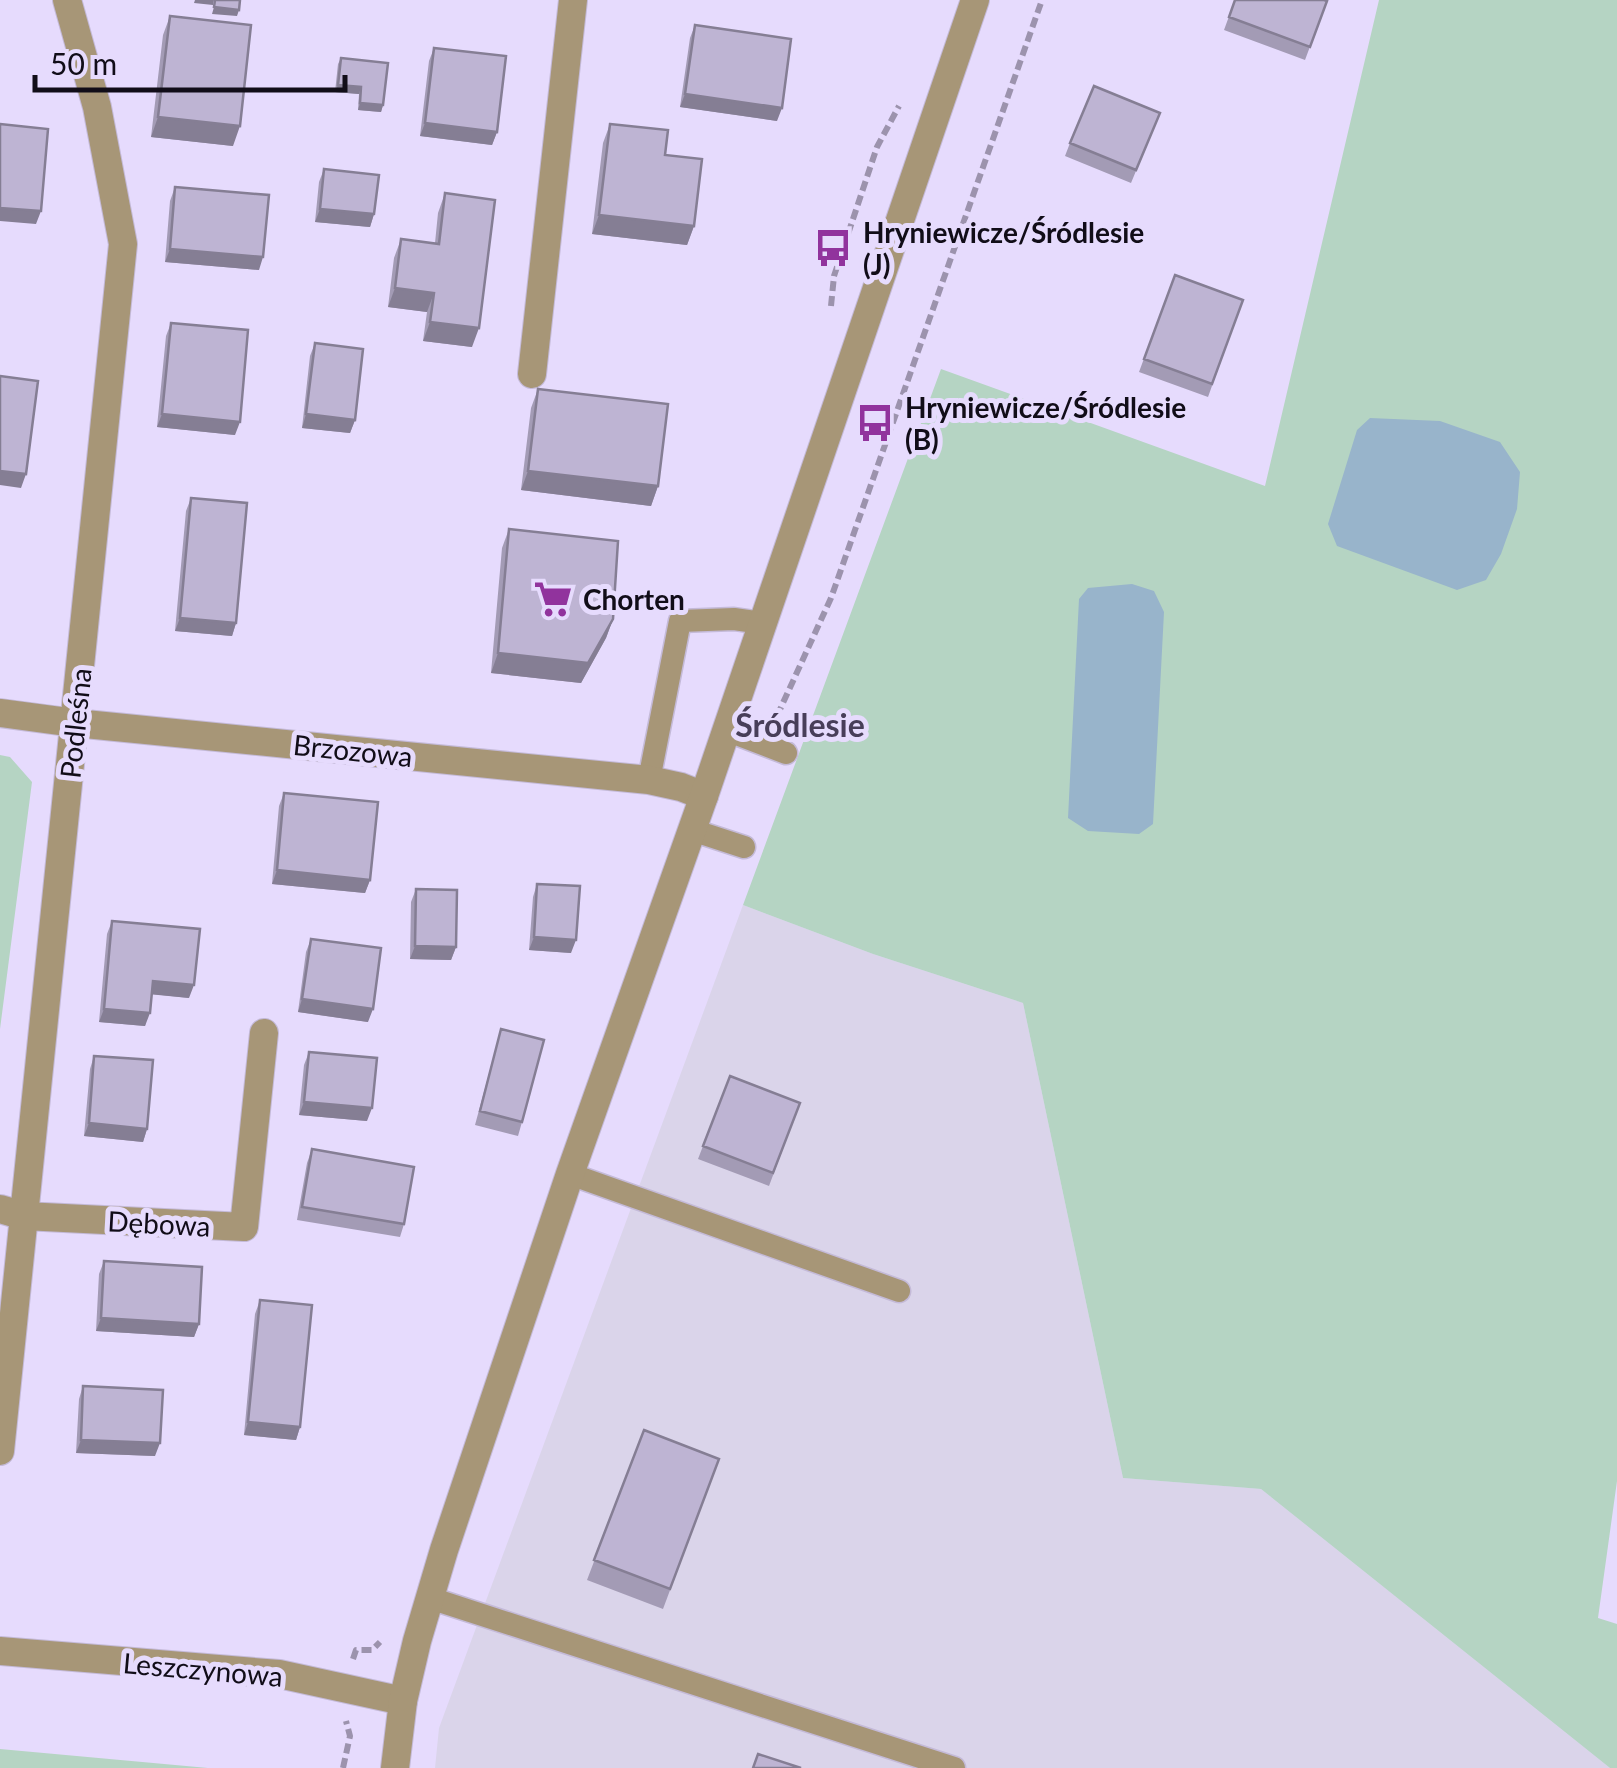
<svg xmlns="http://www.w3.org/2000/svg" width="1617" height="1768" font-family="Lato,sans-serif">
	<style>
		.industrial { fill: #dad4ea }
		.green { fill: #b5d4c3 }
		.water { fill: #98b4cb }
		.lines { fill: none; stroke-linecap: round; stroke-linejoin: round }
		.service-casing { stroke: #c4bad8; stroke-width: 25 }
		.minor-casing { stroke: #c4bad8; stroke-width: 30 }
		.tertiary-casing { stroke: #c4bad8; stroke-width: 30 }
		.path { stroke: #9c93ad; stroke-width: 6; stroke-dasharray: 10 5; stroke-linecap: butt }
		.service { stroke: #a79677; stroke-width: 22 }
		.minor { stroke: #a79677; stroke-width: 28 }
		.tertiary { stroke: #a79677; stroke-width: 28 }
		.wall { fill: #a39bb5 }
		.shaded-wall { fill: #857e94 }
		.building { fill: #beb4d3; stroke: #857e94; stroke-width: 2.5 }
		.labels { text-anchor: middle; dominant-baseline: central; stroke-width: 10; stroke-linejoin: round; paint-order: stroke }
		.poi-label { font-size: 28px; font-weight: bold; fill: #110d18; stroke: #e6dbfd; text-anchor: start }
		.street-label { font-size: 28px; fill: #110d18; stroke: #e6dbfd }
		.quarter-label { font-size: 32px; font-weight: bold; fill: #483e59; stroke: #e6dbfd }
	</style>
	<rect width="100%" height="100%" fill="#e6dbfd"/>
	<path class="industrial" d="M743,905L873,954L1023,1003L1123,1478L1261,1489L1610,1768H435L439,1728Z"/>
	<path class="green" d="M1379,0H1617V1481L1598,1618L1617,1624V1768H1610L1261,1489L1123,1478L1023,1003L873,954L743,905L941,369L1265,486Z
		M0,755L10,757L32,782L0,1029Z
		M0,1749L208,1768H0Z"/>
	<path class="water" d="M1370,418L1440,421L1500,442L1520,472L1517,509L1501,554L1486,580L1457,590L1337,546L1328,524L1357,430Z
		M1132,584L1154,591L1164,612L1153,824L1139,834L1088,831L1068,818L1079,599L1088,588Z"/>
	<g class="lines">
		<g class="service-casing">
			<path id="service" d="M726,730L786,753
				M649,780L680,621L734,619L762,623
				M692,830L744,847
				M570,1174L899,1291
				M430,1598L954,1768"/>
		</g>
		<g class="minor-casing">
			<path id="minor" d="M532,374L573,0
				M0,713L75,723L649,780L681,787L704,796
				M0,1209L24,1216L244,1227L264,1033
				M0,1451L123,244L97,107L67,0
				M0,1651L279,1674L403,1701"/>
		</g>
		<g class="tertiary-casing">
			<path id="tertiary" d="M395,1768L403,1701L417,1641L444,1550L570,1174L704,796L975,0"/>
		</g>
		<path class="path" d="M831,306L834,276L877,147L899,106
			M777,716L831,598L1042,0
			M353,1659L356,1650H372L380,1642
			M343,1768L350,1736L346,1721"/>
		<use href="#service" class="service"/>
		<use href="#minor" class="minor"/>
		<use href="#tertiary" class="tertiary"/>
	</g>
	<path class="wall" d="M1235,0L1327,1L1305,60L1224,30Z
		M170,16L233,146L151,137L163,35Z
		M695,25L777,121L680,107L690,38Z
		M434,48L497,132L492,145L420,136L429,61Z
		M341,58L383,105L381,112L358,110L359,94L335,92L338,64Z
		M1160,113L1131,183L1065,156L1070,143Z
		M610,124L665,155L694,226L687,245L592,234L603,143Z
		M324,169L374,214L370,227L315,222L319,182Z
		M175,187L259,270L165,262L170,201Z
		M445,193L472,347L423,341L427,312L388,307L394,258L401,239L435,243L438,213Z
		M1175,275L1243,300L1208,397L1139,372Z
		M171,323L235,435L157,427L166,336Z
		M315,343L355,420L350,433L302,428L310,356Z
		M538,389L658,486L651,506L521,490L531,408Z
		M191,498L236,623L232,636L175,631L186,511Z
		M509,529L613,619L606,638L581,683L491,673L502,548Z
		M284,793L370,880L365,893L272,884L279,806Z
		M537,884L571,953L529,950L533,897Z
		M416,889L456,947L451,960L410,959L411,902Z
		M112,921L189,998L152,994L145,1026L99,1022L107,934Z
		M311,939L368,1022L298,1012L306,952Z
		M501,1029L522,1122L518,1136L475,1125Z
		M309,1052L367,1121L299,1115L304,1065Z
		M94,1056L147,1129L143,1142L84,1136L90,1069Z
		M730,1076L800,1103L769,1186L698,1159Z
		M312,1149L404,1224L400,1237L297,1220L307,1163Z
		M104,1261L199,1324L194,1337L96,1331L99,1274Z
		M260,1300L300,1427L296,1440L244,1435L255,1314Z
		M83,1386L155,1456L76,1453L79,1399Z
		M644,1430L719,1459L663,1609L587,1580Z"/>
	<path class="shaded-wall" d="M195,0H214L213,5L194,3Z
		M214,7L239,10L237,16L212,14Z
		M338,85L361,87L359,94L335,92Z
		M685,94L782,108L777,121L680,107Z
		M360,103L383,105L381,112L358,110Z
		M158,117L240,126L233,146L151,137Z
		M425,123L497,132L492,145L420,136Z
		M0,208L41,211L36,224L0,221Z
		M320,209L374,214L370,227L315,222Z
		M599,215L694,226L687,245L592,234Z
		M170,249L263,257L259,270L165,262Z
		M395,288L434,293L427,312L388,307Z
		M430,322L479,328L472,347L423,341Z
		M162,414L240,422L235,435L157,427Z
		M306,414L355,420L350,433L302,428Z
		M0,471L26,474L21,488L0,485Z
		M528,471L658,486L651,506L521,490Z
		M180,618L236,623L232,636L175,631Z
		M613,619L606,638L581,683L491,673L498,653Z
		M277,870L370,880L365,893L272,884Z
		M534,937L576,940L571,953L529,950Z
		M415,946L456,947L451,960L410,959Z
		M153,981L194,985L189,998L148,994Z
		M302,999L373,1009L368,1022L298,1012Z
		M104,1009L150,1013L145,1026L99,1022Z
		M304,1102L372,1108L367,1121L299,1115Z
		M89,1123L147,1129L143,1142L84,1136Z
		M101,1318L199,1324L194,1337L96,1331Z
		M248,1422L300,1427L296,1440L244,1435Z
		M81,1440L160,1443L155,1456L76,1453Z"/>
	<path class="building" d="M215,0H240L239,10L214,7Z
		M1235,0H1324L1327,1L1310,47L1229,17Z
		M170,16L251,25L240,126L158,117Z
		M695,25L791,39L782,108L685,94Z
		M434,48L506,56L497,132L425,123Z
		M341,58L388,63L383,105L360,103L361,87L338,85Z
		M1094,86L1160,113L1136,170L1070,143Z
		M0,124L48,129L41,211L0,208Z
		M610,124L668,130L665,155L702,159L694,226L599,215Z
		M324,169L379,175L374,214L320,209Z
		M175,187L269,195L263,257L170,249Z
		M445,193L495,200L479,328L430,322L434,293L395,288L401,239L439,244Z
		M1175,275L1243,300L1212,384L1144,359Z
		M171,323L248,330L240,422L162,414Z
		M315,343L363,349L355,420L306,414Z
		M0,376L38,381L26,474L0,471Z
		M538,389L668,404L658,486L528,471Z
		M191,498L247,503L236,623L180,618Z
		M509,529L618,541L613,619L588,663L498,653Z
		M284,793L378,802L370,880L277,870Z
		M537,884L580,886L576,940L534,937Z
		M416,889L457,890L456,947L415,946Z
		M112,921L200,929L194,985L153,981L150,1013L104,1009Z
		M311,939L381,948L373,1009L302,999Z
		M501,1029L544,1040L522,1122L480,1111Z
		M309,1052L377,1058L372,1108L304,1102Z
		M94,1056L153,1060L147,1129L89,1123Z
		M730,1076L800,1103L773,1173L703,1146Z
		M312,1149L414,1167L404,1224L302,1207Z
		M104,1261L202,1267L199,1324L101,1318Z
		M260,1300L312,1305L300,1427L248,1422Z
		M83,1386L163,1390L160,1443L81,1440Z
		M644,1430L719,1459L670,1589L594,1560Z
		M758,1754L801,1768H753Z"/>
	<defs>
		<g id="bus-bare" transform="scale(3)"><path d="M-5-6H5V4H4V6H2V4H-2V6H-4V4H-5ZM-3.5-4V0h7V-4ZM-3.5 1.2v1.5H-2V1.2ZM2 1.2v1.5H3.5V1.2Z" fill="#91339d" stroke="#e6dbfd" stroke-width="2.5" paint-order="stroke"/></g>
		<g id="supermarket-bare" transform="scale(3)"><path d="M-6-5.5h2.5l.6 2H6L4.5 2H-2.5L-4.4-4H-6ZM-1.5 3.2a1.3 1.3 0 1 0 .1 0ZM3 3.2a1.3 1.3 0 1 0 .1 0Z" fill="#91339d" stroke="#e6dbfd" stroke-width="2.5" paint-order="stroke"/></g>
	</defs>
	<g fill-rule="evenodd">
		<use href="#bus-bare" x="833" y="248"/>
		<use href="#bus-bare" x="875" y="423"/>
		<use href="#supermarket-bare" x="553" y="599"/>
	</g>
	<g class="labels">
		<g class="poi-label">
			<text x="863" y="232">Hryniewicze/Śródlesie<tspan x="863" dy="32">(J)</tspan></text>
			<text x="905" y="407">Hryniewicze/Śródlesie<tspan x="905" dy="32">(B)</tspan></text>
			<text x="583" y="599">Chorten</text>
		</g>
		<g class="street-label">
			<text transform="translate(75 723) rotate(-84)">Podleśna</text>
			<text transform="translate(353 750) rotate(6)">Brzozowa</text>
			<text transform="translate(159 1223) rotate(3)">Dębowa</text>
			<text transform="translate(203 1669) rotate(5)">Leszczynowa</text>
		</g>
		<g class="quarter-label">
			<text x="800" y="724">Śródlesie</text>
		</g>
	</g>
	<path d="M35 75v15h310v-15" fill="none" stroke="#110d18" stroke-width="5"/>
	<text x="50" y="75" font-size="30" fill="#110d18" stroke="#e6dbfd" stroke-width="8" paint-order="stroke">50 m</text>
</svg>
